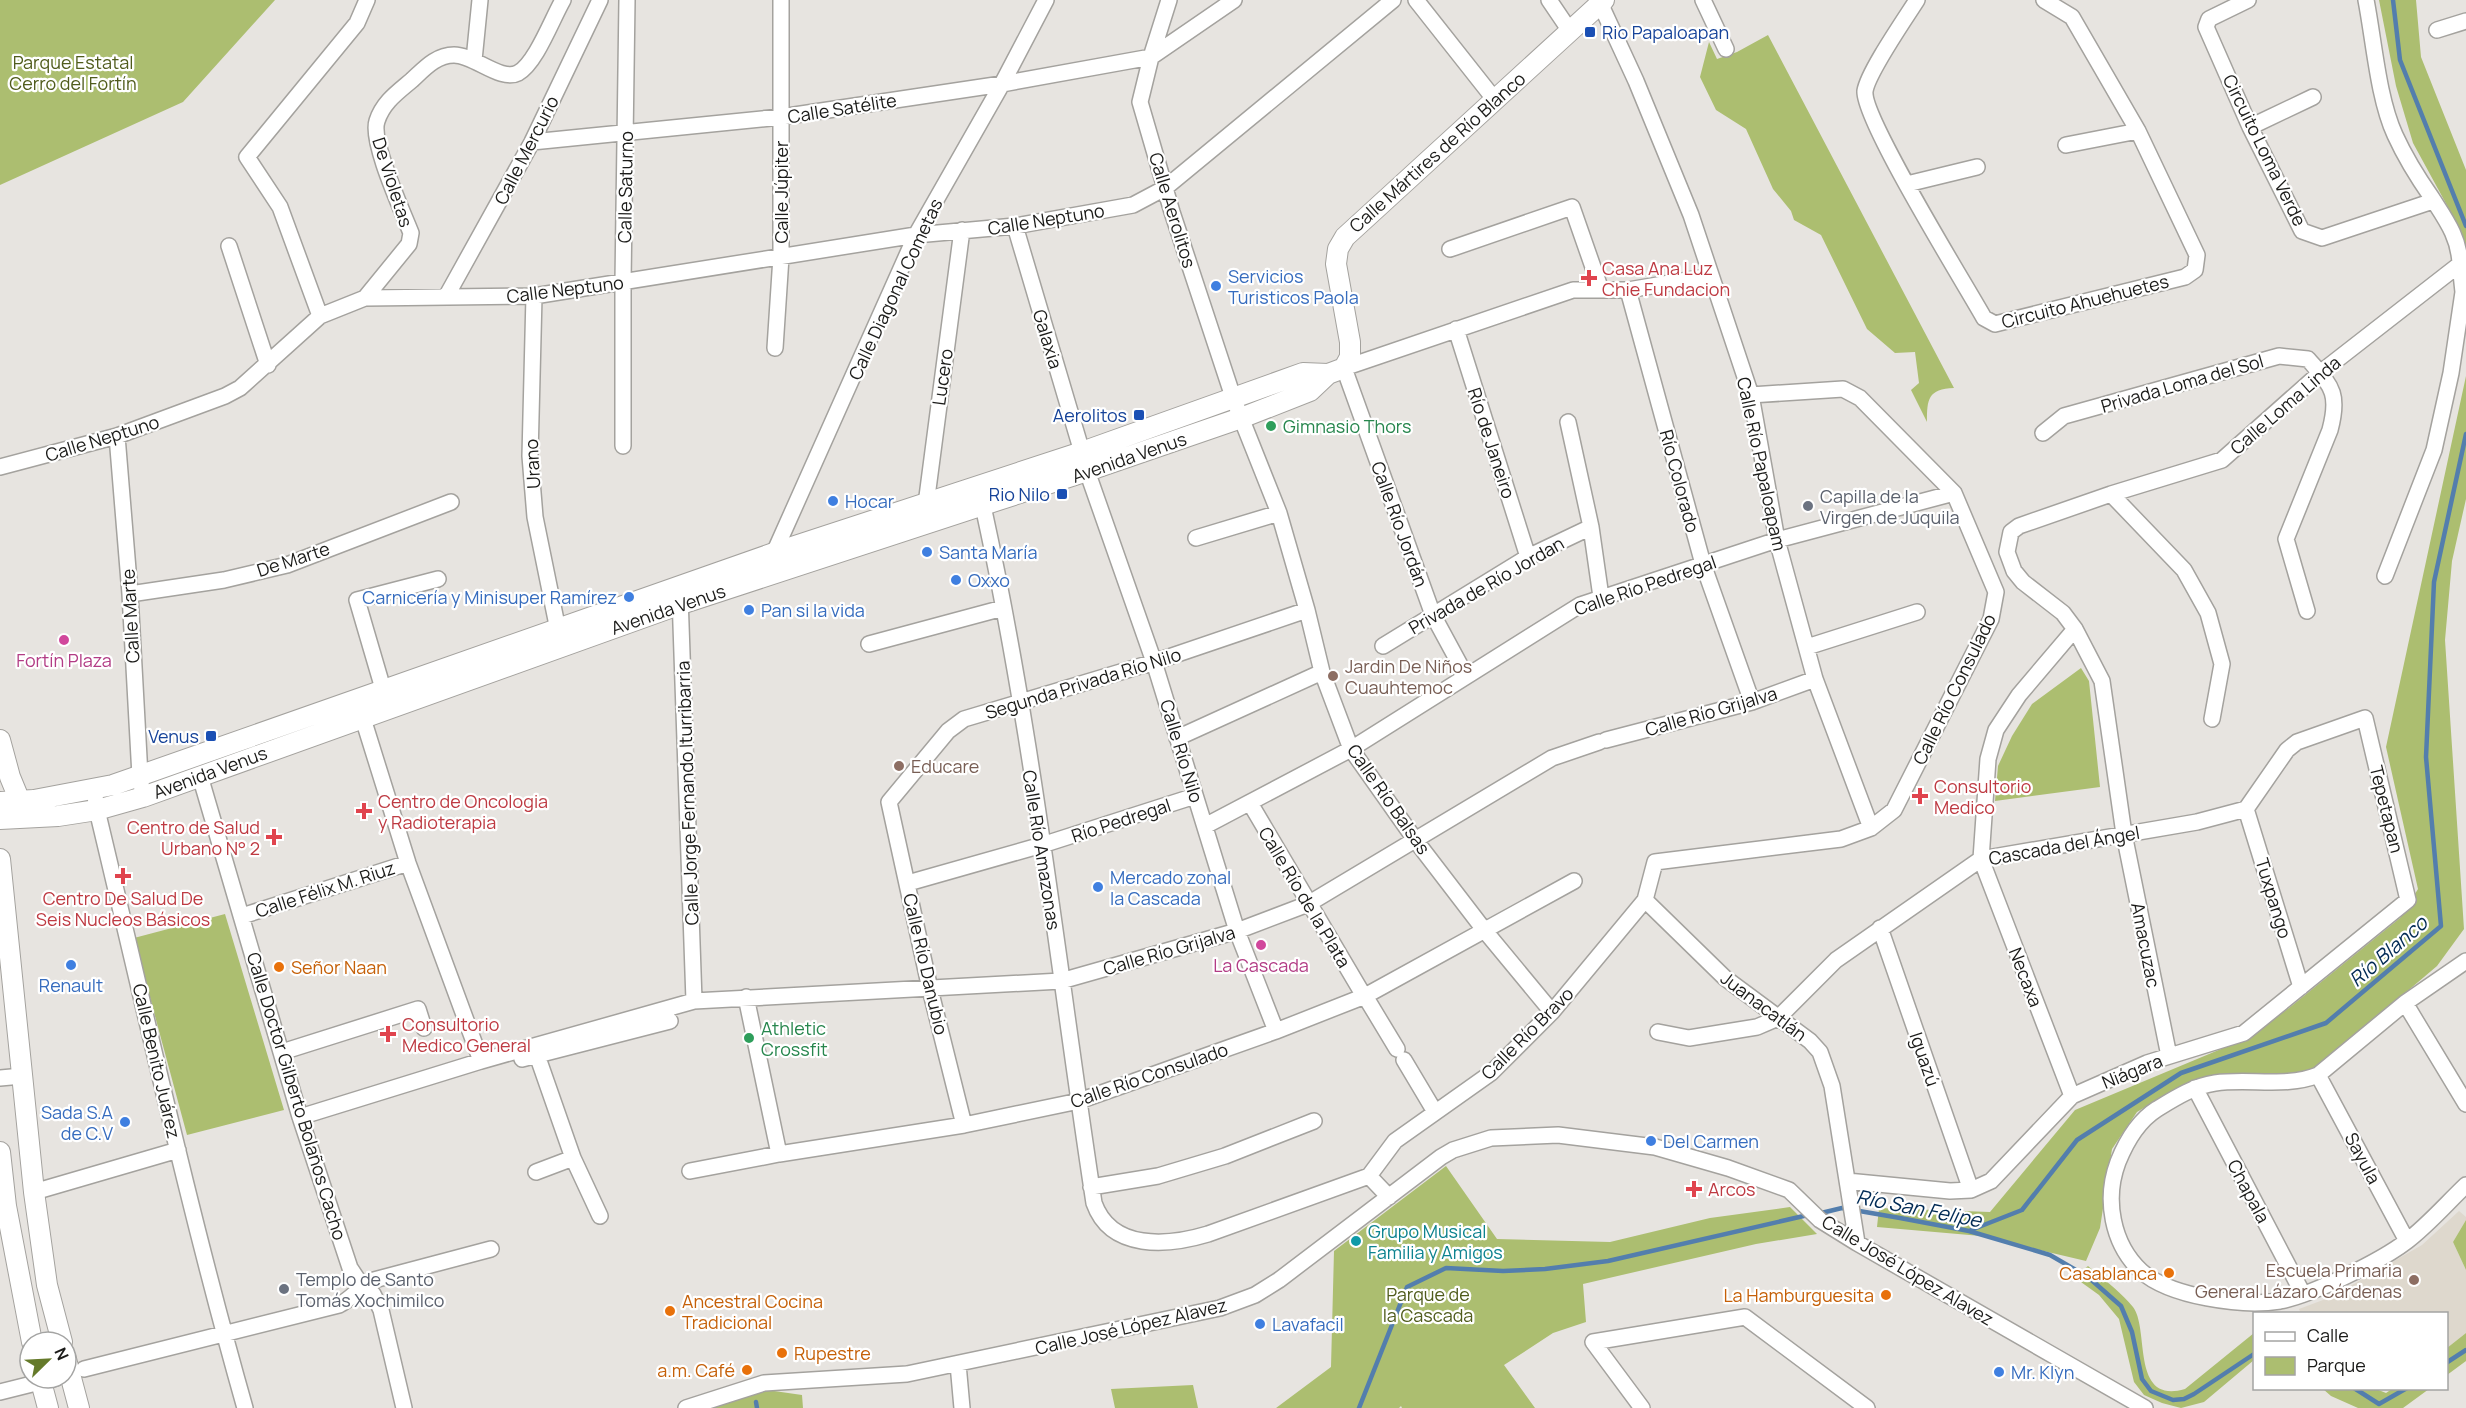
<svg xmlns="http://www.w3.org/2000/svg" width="2466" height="1408" font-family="Manrope,sans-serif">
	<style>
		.built { fill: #ded8cd }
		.green { fill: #acbe70 }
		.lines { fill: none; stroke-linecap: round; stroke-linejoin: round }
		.stream { stroke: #537ead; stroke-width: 4.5 }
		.minor-casing { stroke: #a4a29e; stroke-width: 18 }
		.major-casing { stroke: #a4a29e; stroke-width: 22 }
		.minor { stroke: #fff; stroke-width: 15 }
		.major { stroke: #fff; stroke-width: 20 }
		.transit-dot { fill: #1a4fb4; stroke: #fff; stroke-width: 2 }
		.health-dot { fill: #e0444e; stroke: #fff; stroke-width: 2 }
		.shop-dot { fill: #3f7fe0; stroke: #fff; stroke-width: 2 }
		.leisure-dot { fill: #2e9e5b; stroke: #fff; stroke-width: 2 }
		.worship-dot { fill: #6b7280; stroke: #fff; stroke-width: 2 }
		.hotel-dot { fill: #d1479c; stroke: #fff; stroke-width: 2 }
		.education-dot { fill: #8d6e63; stroke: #fff; stroke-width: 2 }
		.food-dot { fill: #e8710a; stroke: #fff; stroke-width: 2 }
		.culture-dot { fill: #0f9aa8; stroke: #fff; stroke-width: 2 }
		.labels { text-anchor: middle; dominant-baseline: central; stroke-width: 4.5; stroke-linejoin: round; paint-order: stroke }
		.transit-label { font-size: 18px; fill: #164399; stroke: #fff; text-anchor: end }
		.park-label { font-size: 18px; fill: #505c1c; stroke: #fff }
		.street-label { font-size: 18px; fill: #1b1b19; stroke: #fff }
		.health-label { font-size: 18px; fill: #be3a42; stroke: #fff; text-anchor: start }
		.shop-label { font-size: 18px; fill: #366cbe; stroke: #fff; text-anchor: start }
		.leisure-label { font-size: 18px; fill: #27864d; stroke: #fff; text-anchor: start }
		.worship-label { font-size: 18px; fill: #5b616d; stroke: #fff; text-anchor: start }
		.hotel-label { font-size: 18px; fill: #b23c85; stroke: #fff }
		.education-label { font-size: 18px; fill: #785e54; stroke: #fff; text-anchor: start }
		.food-label { font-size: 18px; fill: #c56008; stroke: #fff; text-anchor: start }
		.culture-label { font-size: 18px; fill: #0d838f; stroke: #fff; text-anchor: start }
		.water-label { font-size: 20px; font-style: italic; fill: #002a54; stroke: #fff }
	</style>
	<rect width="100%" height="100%" fill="#e7e4e0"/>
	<path class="built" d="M2459,1211L2466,1217V1220L2453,1242L2466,1270V1333L2447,1348L2446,1314H2301L2299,1309L2331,1297L2422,1245Z"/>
	<path class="green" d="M0,0H275L183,102L0,185Z
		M2379,0H2416L2421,57L2466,170V258L2462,233L2413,143L2396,86Z
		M1768,35L1954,388C1928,389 1927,399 1927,422L1911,390L1919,383L1915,352L1895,353L1867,329L1821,235L1794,220L1791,211L1773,189L1746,129L1716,110L1700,77L1709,42L1717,59L1737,52Z
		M2466,376V499L2452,561L2445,640L2464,929L2437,966L2305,1078L2206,1077L2172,1091L2137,1112L2112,1149L2100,1228L2086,1261L1981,1236L1877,1227L1879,1208L1990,1212L2075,1110L2245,1039L2289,1008L2400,918L2418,889L2386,747Z
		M2081,668L2089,681L2100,787L1995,801L1998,766L2012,736L2032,704Z
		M225,914L284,1110L187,1135L134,938Z
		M1446,1166L1497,1239L1610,1242L1710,1218L1790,1207L1817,1234L1756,1244L1583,1284L1586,1322L1553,1333L1504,1365L1535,1408H1402L1401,1406L1399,1408H1276L1331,1367L1334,1251Z
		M2466,1220V1270L2453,1242Z
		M2088,1266C2103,1279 2121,1292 2133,1307C2150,1329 2130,1405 2185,1389L2254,1333V1360L2204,1402L2181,1408L2162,1403L2144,1395L2134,1382L2119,1319L2099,1295L2074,1277Z
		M2466,1333V1361L2447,1375V1348Z
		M1193,1385L1198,1408H1115L1111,1389Z
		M754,1388L802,1395L803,1408H701Z
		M2323,1389H2376L2386,1393L2392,1389H2429L2403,1408H2358L2331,1396Z"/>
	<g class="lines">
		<path class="stream" d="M2393,0L2400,60L2466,226
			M1817,1214L1842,1208L1900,1218L1969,1231L2050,1255L2088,1277L2121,1306L2132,1332L2142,1379L2151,1391L2173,1400L2184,1399L2194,1394L2254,1354
			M1971,1230L2022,1210L2077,1140L2181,1073L2326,1023L2441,926L2426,757L2434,582L2466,434
			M2446,1363L2466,1350
			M2354,1388L2379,1404L2407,1388
			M756,1402L757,1408
			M1359,1408L1407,1287L1446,1268L1503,1271L1545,1269L1608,1261L1808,1215"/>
		<g class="minor-casing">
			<path id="minor" d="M1169,0L1151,57L1140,102L1172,212L1234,400L1279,513L1307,610L1322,672L1351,749L1416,841L1485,931L1552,1012
				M1416,0L1495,100
				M1549,0L1570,31
				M1703,0L1726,49
				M1917,0C1905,19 1868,72 1865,91C1862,118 1965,284 1984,318L1995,324L2185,277L2195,270L2197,255L2138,131L2072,17L2044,0
				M2248,0L2209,19L2206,27L2250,127L2302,231L2322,238L2433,201
				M1600,3L1636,81L1691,215L1751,395L1777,540L1815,679L1871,828
				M2437,30L2466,21
				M474,60L480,0
				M2250,127L2313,97
				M532,142L781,117L1002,84L1151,57L1234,0
				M2066,145L2138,131
				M1907,184L1977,167
				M1015,226L1082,452
				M229,246L268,365
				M1450,249L1572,207L1601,290
				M1628,290L1703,564L1752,702
				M534,296L530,456L535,517L558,630
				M446,297L532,142L600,0
				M365,298L409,244L411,233C402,210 370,141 377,121C383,102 398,92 412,80C424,69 436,55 454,55C474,55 501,82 518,73C536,63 552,19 563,0
				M320,316L280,207L247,157L357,23L367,0
				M1456,329L1528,557
				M775,348L781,257V0
				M1568,422L1591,527L1601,597
				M2043,433L2064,416L2279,356L2308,359C2331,386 2340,392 2330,430L2286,539L2307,611
				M117,436L130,594L140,776L143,797
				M623,446V282L627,0
				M0,467L117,436L225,396L240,388L320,316L365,298L534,296L916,235L1015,226L1133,205L1165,188L1393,0
				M1087,471L1154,662L1237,931L1276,1031
				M2111,494L2184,570L2208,613L2222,664L2212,719
				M981,497C1033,730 1058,968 1094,1203C1111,1251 1168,1246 1208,1234L1369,1176L1395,1141L1491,1073L1552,1012L1645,900L1655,862L1841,839L1871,828L1894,810L1991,619L1996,592L1954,493L1860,398L1843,389L1751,395
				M925,512L962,230
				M1196,538L1279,513
				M774,553L916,235L1002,84L1046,0
				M2385,576L2434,450L2451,373L2463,292L2460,264
				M130,594L224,580L287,565L451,502
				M680,596L694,1001
				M869,644L1003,608
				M1383,646L1528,557L1591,527
				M1807,647L1917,612
				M1466,676L1433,615L1344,368L1573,290H1628L1711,276
				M386,699L357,600L438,579
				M360,709L408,863L481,1061
				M1177,738L1322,672
				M1606,740L1752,702L1815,679
				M200,776L300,1117L350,1268L362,1286L373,1294L381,1310L404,1408
				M94,789L97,810C145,1010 189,1211 245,1408
				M1250,803L1361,991
				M2246,809L2301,987
				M1205,826L1351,749L1580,605L1777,540L1954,493
				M908,883L1042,845L1195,796
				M1645,900L1725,978L1810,1041L1820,1052L1832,1086L1857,1243
				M242,916L408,863
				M1880,928L1971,1190
				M2466,961L2405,1003L2318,1075C2286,1088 2249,1078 2215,1083C2194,1086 2175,1098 2157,1109C2138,1121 2126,1142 2118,1162C2104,1199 2112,1244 2141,1271C2170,1297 2242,1307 2280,1301C2312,1295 2381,1261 2407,1241C2428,1225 2447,1203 2466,1185
				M1365,996L1397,1049
				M746,997L779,1154
				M2405,1003L2466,1104
				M1658,1032L1689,1038L1757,1027L1778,1018L1836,960L1981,859L2197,822L2246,809L2287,750L2297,742L2365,718L2408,900L2244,1033L2147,1063L2072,1096L1991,1181L1971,1190L1950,1191L1847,1181
				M282,1052L418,1009L424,1028
				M2169,1056L2124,834L2102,681L2075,629L2063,613L2023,582L2014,571L2007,552L2011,532L2019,526L2111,494L2222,460L2320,373L2460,264C2459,237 2446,220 2432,198C2418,178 2405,157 2395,135C2378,98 2374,41 2366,0
				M522,1059L670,1021
				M1404,1060L1435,1112
				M2318,1075L2407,1241
				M0,1078L22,1076
				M2195,1088L2303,1294
				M2072,1096L1981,859L1988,759L1996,730L2019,695L2075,629
				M300,1117L481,1061L694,1001L1061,981L1237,931L1308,904L1552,758L1599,742
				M964,1125L930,989L889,802L948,731L964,719L1154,662L1307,610
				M573,1158L600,1216
				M690,1171L779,1154L964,1125L1079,1101L1276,1031L1365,996L1574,881
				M536,1172L573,1158L537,1055
				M1369,1176L1389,1197
				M1091,1187L1158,1176L1225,1156L1314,1121
				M34,1192L178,1150
				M958,1364L962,1408
				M84,1369L339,1305C353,1298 360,1286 374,1280L491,1249
				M0,1392L56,1378
				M686,1408L764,1383L907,1374L1220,1308L1255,1295L1279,1280L1441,1157L1453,1150L1491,1138L1558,1135L1655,1147L1728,1168L1789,1190L1820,1220L1857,1243L2145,1408
				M1642,1408L1593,1342L1745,1317L1867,1408"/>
		</g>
		<g class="major-casing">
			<path id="major" d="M0,740L10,777L24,811
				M0,802L34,800L113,785L774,553L1082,452L1303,373L1328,374
				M0,819L58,816L97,810L143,797L681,604L1087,471L1241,418L1310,391L1328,374L1344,368L1350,357V342L1336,264L1338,249L1345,237L1604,0
				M0,859L34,1192L47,1285L62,1342
				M0,1152L6,1206L32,1342
				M66,1359L79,1408
				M40,1378L48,1408"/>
		</g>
		<use href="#minor" class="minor"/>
		<use href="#major" class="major"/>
	</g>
	<g class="transit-dot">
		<rect x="1584" y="26" width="12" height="12" rx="3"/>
		<rect x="1133" y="409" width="12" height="12" rx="3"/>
		<rect x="1056" y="488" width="12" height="12" rx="3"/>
		<rect x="205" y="730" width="12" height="12" rx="3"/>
	</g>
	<g class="health-dot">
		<path d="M1586 269h6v6h6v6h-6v6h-6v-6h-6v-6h6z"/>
		<path d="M1917 787h6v6h6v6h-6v6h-6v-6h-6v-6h6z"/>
		<path d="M361 802h6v6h6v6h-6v6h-6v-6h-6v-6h6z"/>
		<path d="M271 828h6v6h6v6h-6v6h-6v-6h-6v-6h6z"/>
		<path d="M120 867h6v6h6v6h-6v6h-6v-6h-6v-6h6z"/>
		<path d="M385 1025h6v6h6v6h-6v6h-6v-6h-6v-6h6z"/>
		<path d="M1691 1180h6v6h6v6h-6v6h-6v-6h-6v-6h6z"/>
	</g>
	<g class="shop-dot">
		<circle cx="1216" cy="286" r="6"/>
		<circle cx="833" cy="501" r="6"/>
		<circle cx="927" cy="552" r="6"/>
		<circle cx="956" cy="580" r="6"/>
		<circle cx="629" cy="597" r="6"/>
		<circle cx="749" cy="610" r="6"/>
		<circle cx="1098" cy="887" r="6"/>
		<circle cx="71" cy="965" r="6"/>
		<circle cx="125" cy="1122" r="6"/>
		<circle cx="1651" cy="1141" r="6"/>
		<circle cx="1260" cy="1324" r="6"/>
		<circle cx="1999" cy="1372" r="6"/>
	</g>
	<g class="leisure-dot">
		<circle cx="1271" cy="426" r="6"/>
		<circle cx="749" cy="1038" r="6"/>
	</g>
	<g class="worship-dot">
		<circle cx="1808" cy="506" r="6"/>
		<circle cx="284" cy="1289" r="6"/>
	</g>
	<g class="hotel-dot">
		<circle cx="64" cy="640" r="6"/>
		<circle cx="1261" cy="945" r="6"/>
	</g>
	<g class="education-dot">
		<circle cx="1333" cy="676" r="6"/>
		<circle cx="899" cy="766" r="6"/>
		<circle cx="2414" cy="1280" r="6"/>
	</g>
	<g class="food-dot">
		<circle cx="279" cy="967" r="6"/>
		<circle cx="2169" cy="1273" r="6"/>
		<circle cx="1886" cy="1295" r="6"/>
		<circle cx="670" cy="1311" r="6"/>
		<circle cx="782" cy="1353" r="6"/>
		<circle cx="747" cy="1370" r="6"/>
	</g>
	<circle class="culture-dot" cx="1356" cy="1241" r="6"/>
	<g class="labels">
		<g class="transit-label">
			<text x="1602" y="32" text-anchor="start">Rio Papaloapan</text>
			<text x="1127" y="415">Aerolitos</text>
			<text x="1050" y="494">Rio Nilo</text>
			<text x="199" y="736">Venus</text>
		</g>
		<g class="park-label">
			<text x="73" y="62">Parque Estatal<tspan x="73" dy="21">Cerro del Fortín</tspan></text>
			<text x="1428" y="1294">Parque de<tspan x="1428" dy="21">la Cascada</tspan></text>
		</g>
		<g class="street-label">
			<text transform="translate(842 108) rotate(-9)">Calle Satélite</text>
			<text transform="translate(526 150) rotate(-63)">Calle Mercurio</text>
			<text transform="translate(2265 150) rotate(64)">Circuito Loma Verde</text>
			<text transform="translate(1437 152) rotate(-42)">Calle Mártires de Río Blanco</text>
			<text transform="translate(393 182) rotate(72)">De Violetas</text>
			<text transform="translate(625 187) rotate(-89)">Calle Saturno</text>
			<text transform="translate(781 192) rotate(-90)">Calle Júpiter</text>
			<text transform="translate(1173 210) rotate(73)">Calle Aerolitos</text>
			<text transform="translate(1046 219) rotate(-9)">Calle Neptuno</text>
			<text transform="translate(565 289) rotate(-7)">Calle Neptuno</text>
			<text transform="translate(895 289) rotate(-65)">Calle Diagonal Cometas</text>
			<text transform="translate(2085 301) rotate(-14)">Circuito Ahuehuetes</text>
			<text transform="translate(1048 339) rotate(73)">Galaxia</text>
			<text transform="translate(942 377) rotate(-82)">Lucero</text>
			<text transform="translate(2182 383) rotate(-16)">Privada Loma del Sol</text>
			<text transform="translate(2285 405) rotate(-41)">Calle Loma Linda</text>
			<text transform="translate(102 438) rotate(-17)">Calle Neptuno</text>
			<text transform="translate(1492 443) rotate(72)">Río de Janeiro</text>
			<text transform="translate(1129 457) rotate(-19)">Avenida Venus</text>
			<text transform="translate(532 464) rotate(-93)">Urano</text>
			<text transform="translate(1762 464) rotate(78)">Calle Río Papaloapam</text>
			<text transform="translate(1680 481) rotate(75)">Río Colorado</text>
			<text transform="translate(1400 524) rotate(70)">Calle Río Jordán</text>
			<text transform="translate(293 559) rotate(-18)">De Marte</text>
			<text transform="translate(1486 585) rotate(-30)">Privada de Río Jordan</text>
			<text transform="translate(1645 585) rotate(-19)">Calle Río Pedregal</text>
			<text transform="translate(668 609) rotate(-19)">Avenida Venus</text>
			<text transform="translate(130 616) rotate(-93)">Calle Marte</text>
			<text transform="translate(1083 683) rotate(-17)">Segunda Privada Río Nilo</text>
			<text transform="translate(1954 689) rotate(-64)">Calle Río Consulado</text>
			<text transform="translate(1711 711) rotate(-16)">Calle Río Grijalva</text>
			<text transform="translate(1182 751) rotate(73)">Calle Río Nilo</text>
			<text transform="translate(210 772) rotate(-20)">Avenida Venus</text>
			<text transform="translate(687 793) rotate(-92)">Calle Jorge Fernando Iturribarria</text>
			<text transform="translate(1389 799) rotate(55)">Calle Río Balsas</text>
			<text transform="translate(2387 809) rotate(76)">Tepetapan</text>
			<text transform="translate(1121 820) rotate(-18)">Río Pedregal</text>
			<text transform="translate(2064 845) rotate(-10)">Cascada del Ángel</text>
			<text transform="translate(1042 850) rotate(81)">Calle Río Amazonas</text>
			<text transform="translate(325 889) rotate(-18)">Calle Félix M. Riuz</text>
			<text transform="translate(1305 897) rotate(59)">Calle Río de la Plata</text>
			<text transform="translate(2274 898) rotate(73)">Tuxpango</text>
			<text transform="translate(2146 945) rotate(79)">Amacuzac</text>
			<text transform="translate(1169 950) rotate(-16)">Calle Río Grijalva</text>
			<text transform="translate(926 964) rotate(77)">Calle Río Danubio</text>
			<text transform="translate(2026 977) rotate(69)">Necaxa</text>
			<text transform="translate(1764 1006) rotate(37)">Juanacatlán</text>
			<text transform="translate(1527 1033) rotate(-45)">Calle Río Bravo</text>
			<text transform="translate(1925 1059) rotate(71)">Iguazú</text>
			<text transform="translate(157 1061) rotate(77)">Calle Benito Juárez</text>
			<text transform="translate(2132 1071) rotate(-22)">Niágara</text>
			<text transform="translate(1149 1075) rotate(-19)">Calle Río Consulado</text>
			<text transform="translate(297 1096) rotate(73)">Calle Doctor Gilberto Bolaños Cacho</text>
			<text transform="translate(2363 1158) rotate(62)">Sayula</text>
			<text transform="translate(2249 1191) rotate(62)">Chapala</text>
			<text transform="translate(1908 1270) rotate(31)">Calle José López Alavez</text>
			<text transform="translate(1131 1326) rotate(-13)">Calle José López Alavez</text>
		</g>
		<g class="health-label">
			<text x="1602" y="268">Casa Ana Luz<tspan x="1602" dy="21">Chie Fundacion</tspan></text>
			<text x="1934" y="786">Consultorio<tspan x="1934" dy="21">Medico</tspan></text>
			<text x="378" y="801">Centro de Oncologia<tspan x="378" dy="21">y Radioterapia</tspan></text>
			<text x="260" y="827" text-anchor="end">Centro de Salud<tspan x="260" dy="21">Urbano N° 2</tspan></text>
			<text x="123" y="898" text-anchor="middle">Centro De Salud De<tspan x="123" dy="21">Seis Nucleos Básicos</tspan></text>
			<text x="402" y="1024">Consultorio<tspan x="402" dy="21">Medico General</tspan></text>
			<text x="1708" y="1189">Arcos</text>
		</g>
		<g class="shop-label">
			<text x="1228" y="276">Servicios<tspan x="1228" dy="21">Turisticos Paola</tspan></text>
			<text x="845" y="501">Hocar</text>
			<text x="939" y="552">Santa María</text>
			<text x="968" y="580">Oxxo</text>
			<text x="617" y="597" text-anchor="end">Carnicería y Minisuper Ramírez</text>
			<text x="761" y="610">Pan si la vida</text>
			<text x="1110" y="877">Mercado zonal<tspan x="1110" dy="21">la Cascada</tspan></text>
			<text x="71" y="985" text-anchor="middle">Renault</text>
			<text x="113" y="1112" text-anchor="end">Sada S.A<tspan x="113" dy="21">de C.V</tspan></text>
			<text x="1663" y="1141">Del Carmen</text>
			<text x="1272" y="1324">Lavafacil</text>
			<text x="2011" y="1372">Mr. Klyn</text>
		</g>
		<g class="leisure-label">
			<text x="1283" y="426">Gimnasio Thors</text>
			<text x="761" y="1028">Athletic<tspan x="761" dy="21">Crossfit</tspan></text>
		</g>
		<g class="worship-label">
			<text x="1820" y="496">Capilla de la<tspan x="1820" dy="21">Virgen de Juquila</tspan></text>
			<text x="296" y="1279">Templo de Santo<tspan x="296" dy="21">Tomás Xochimilco</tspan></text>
		</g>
		<g class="hotel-label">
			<text x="64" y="660">Fortín Plaza</text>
			<text x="1261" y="965">La Cascada</text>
		</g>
		<g class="education-label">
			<text x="1345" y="666">Jardin De Niños<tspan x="1345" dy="21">Cuauhtemoc</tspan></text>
			<text x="911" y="766">Educare</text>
			<text x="2402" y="1270" text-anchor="end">Escuela Primaria<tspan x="2402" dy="21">General Lázaro Cárdenas</tspan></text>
		</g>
		<g class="food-label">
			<text x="291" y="967">Señor Naan</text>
			<text x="2157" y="1273" text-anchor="end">Casablanca</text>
			<text x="1874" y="1295" text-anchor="end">La Hamburguesita</text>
			<text x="682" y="1301">Ancestral Cocina<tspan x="682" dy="21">Tradicional</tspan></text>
			<text x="794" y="1353">Rupestre</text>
			<text x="735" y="1370" text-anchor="end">a.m. Café</text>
		</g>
		<g class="culture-label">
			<text x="1368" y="1231">Grupo Musical<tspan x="1368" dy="21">Familia y Amigos</tspan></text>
		</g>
		<g class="water-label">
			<text transform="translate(2388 951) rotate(-41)">Río Blanco</text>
			<text transform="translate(1919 1208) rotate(11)">Río San Felipe</text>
		</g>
	</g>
	<rect x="2253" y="1312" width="195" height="78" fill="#ffffff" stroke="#a4a4a3" stroke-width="1.5"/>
	<rect x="2265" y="1332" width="30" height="9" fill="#ffffff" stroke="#a4a4a3" stroke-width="1.5"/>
	<text x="2307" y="1342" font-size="18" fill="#1b1b19">Calle</text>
	<rect x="2265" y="1357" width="30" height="18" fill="#acbe70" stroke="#a4a4a3" stroke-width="1.5"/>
	<text x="2307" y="1372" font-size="18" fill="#1b1b19">Parque</text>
	<g transform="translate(48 1360) rotate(66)"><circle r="28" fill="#ffffff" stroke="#a4a4a3" stroke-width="1.5"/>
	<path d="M0-4.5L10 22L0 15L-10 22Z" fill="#657a2a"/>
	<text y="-9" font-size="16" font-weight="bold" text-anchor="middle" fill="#1b1b19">N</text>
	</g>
</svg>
